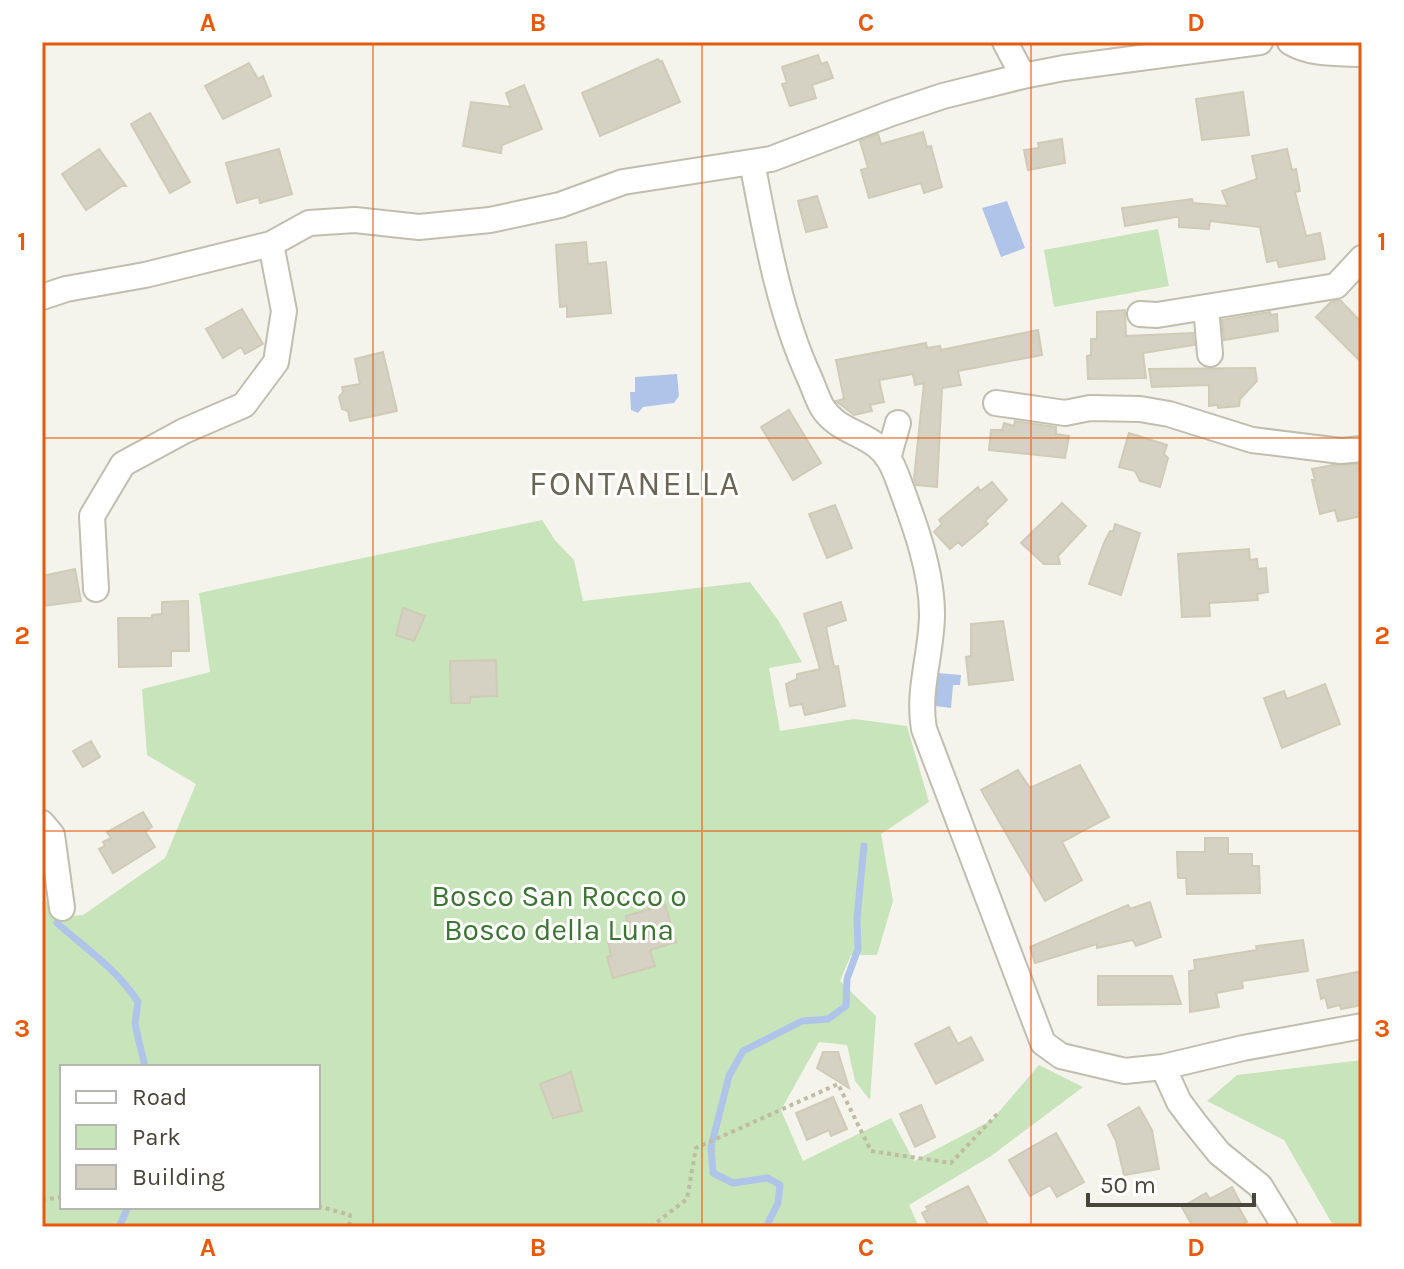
<svg xmlns="http://www.w3.org/2000/svg" width="1404" height="1269" font-family="Karla,sans-serif">
	<style>
		.green { fill: #c7e4ba; fill-rule: evenodd }
		.water { fill: #b0c4ea }
		.lines { fill: none; stroke-linecap: round; stroke-linejoin: round }
		.stream { stroke: #b0c4ea; stroke-width: 7 }
		.building { fill: #d5d2c3; stroke: #cfcbb6; stroke-width: 2 }
		.minor-casing { stroke: #bfbeaf; stroke-width: 28 }
		.path { stroke: #c0bca2; stroke-width: 4; stroke-dasharray: 4 4; stroke-linecap: butt }
		.minor { stroke: #fff; stroke-width: 24 }
		.grid { fill: none; stroke: #e8590c; stroke-width: 2; stroke-opacity: 0.55 }
		.labels { text-anchor: middle; dominant-baseline: central; stroke-width: 6; stroke-linejoin: round; paint-order: stroke }
		.park-label { font-size: 30px; fill: #3c7532; stroke: #fff }
		.quarter-label { font-size: 34px; letter-spacing: 2px; fill: #6a6653; stroke: #fff }
		.neatline { fill: none; stroke: #e8590c; stroke-width: 3 }
		.grid-label { font-size: 26px; text-anchor: middle; font-weight: bold; fill: #e8590c }
	</style>
	<rect width="100%" height="100%" fill="#f5f4ec"/>
	<path class="green" d="M1158,229L1169,286L1054,307L1044,250Z
		M542,520L555,540L574,560L583,601L750,582L778,620L802,662L769,668L780,731L854,719L907,726L929,802L881,834L893,901L877,955H851L840,981L876,1016L870,1100L855,1081L847,1045L819,1042L781,1110L803,1161L891,1118L914,1161L992,1120L1039,1065L1083,1087L991,1156L909,1205L919,1227H42V894L56,917L83,915L165,858L196,784L147,755L142,689L210,672L199,593ZM62,1067H318V1207H62Z
		M1362,1060V1227H1334L1284,1140L1207,1101L1237,1075Z"/>
	<path class="water" d="M1007,201L1025,248L1001,257L982,208Z
		M677,374L679,396L674,403L643,407L638,413L631,410L630,392H635V377Z
		M938,673L961,675L960,685H953L951,708L935,706Z"/>
	<g class="lines">
		<path class="stream" d="M57,923C86,949 117,969 138,1002L135,1024L145,1067
			M119,1227L128,1207
			M766,1227L778,1203L780,1185L768,1178L733,1183L713,1173L711,1147L729,1076L743,1051L802,1021L828,1019L846,1006L847,979L858,949L857,918L864,846"/>
	</g>
	<path class="building" d="M818,55L821,64L827,62L833,78L812,85L816,98L790,106L782,84L787,83L782,67Z
		M658,59L660,62L662,61L680,102L600,136L582,93Z
		M249,63L258,79L263,76L271,96L223,119L205,86Z
		M524,85L542,129L502,145L501,153L463,146L471,102L511,107L506,93Z
		M1243,92L1249,135L1202,140L1196,99Z
		M150,113L190,182L170,193L131,124Z
		M923,132L927,147L931,146L942,187L924,193L921,183L869,198L861,170L868,168L860,141L878,134L881,144Z
		M1062,139L1065,163L1028,170L1024,150L1039,148L1038,143Z
		M99,149L126,186H122L86,210L62,174Z
		M279,149L292,194L260,203L259,197L237,203L226,163Z
		M1287,149L1292,170L1296,169L1300,191L1295,192L1306,236L1320,233L1325,259L1279,267L1277,260L1267,262L1260,227L1210,221L1209,229L1179,227V217H1176L1125,226L1122,208L1192,199L1193,203L1228,206L1222,191L1257,179L1252,156Z
		M817,196L827,227L806,232L798,201Z
		M586,242L588,264L606,262L611,313L567,317V306L560,307L556,245Z
		M1340,300L1362,323V363L1316,317L1331,302Z
		M242,309L263,344L245,354L241,347L223,358L206,329Z
		M1125,310L1126,336L1193,333L1194,345L1143,353L1146,378L1088,379L1087,356L1091,355V339H1097V312Z
		M1270,312L1271,315L1277,314L1278,331L1224,340L1222,320Z
		M1038,330L1042,355L958,371L961,385L942,388L937,487L916,485L914,478L924,383L915,385L913,374L879,380L884,402L870,405L872,411L854,415L836,401L844,399L836,360L926,343L927,348L940,346L941,350Z
		M383,352L397,411L350,421L348,411L342,409L339,397L343,392L342,387L360,384L355,359Z
		M1255,368L1257,381L1240,399L1239,406L1218,408V405L1209,406V385L1152,387L1149,369Z
		M789,410L821,463L793,480L761,427Z
		M1015,421L1056,427V434L1069,436L1065,458L989,450L991,430H1002L1004,423L1014,426Z
		M1129,433L1167,445L1164,454L1168,458L1160,487L1140,481L1135,471L1119,467Z
		M1362,464V516L1338,521L1335,510L1320,514L1312,480H1315L1312,469L1333,465Z
		M992,482L1007,500L985,521L988,524L962,546L958,542L950,549L934,532L942,524L939,520L978,487L980,491Z
		M1062,503L1086,526L1058,556L1060,564H1044L1021,543Z
		M835,505L852,548L827,558L809,514Z
		M1115,524L1140,533L1121,595L1089,584L1104,543L1110,531L1113,532Z
		M1249,549L1250,560L1257,559L1258,569L1266,568L1268,592L1257,594L1258,600L1209,603L1210,616L1182,617L1178,554Z
		M75,569L81,601L42,606V576Z
		M188,601L189,651H171V666L119,667L118,618H152V615L162,614V602Z
		M841,602L846,620L826,627L834,667L838,666L845,706L805,715L802,704L790,706L786,684L797,679V674L820,669L804,614Z
		M403,608L425,616L414,641L396,635Z
		M1003,621L1013,680L969,685L966,657L971,656V624Z
		M496,660L497,696L470,697V703H451L450,661Z
		M1325,684L1340,724L1282,748L1264,698L1284,691L1287,699Z
		M91,741L100,757L83,767L73,751Z
		M1080,765L1109,817L1062,842L1082,880L1045,901L981,790L1018,770L1030,788Z
		M143,812L152,827L145,831L155,847L113,873L99,849L105,846L103,842L111,838L107,832Z
		M1205,838H1228V854H1252V866H1259L1260,893L1187,894L1186,878H1178L1177,852H1205Z
		M1150,902L1161,937L1136,946L1133,940L1097,948V944L1035,963L1030,947L1128,905L1130,909Z
		M665,905L676,942L650,950L655,966L613,978L607,957L611,956L608,941L631,934L626,916Z
		M1303,940L1308,971L1242,981L1243,988L1216,993L1219,1007L1190,1012L1189,971L1195,970L1194,960L1257,950L1256,946Z
		M1362,971V1005L1341,1009L1340,1005L1328,1008L1325,997L1321,999L1317,980Z
		M1098,976H1172L1181,1004L1098,1005Z
		M949,1027L958,1044L971,1037L983,1060L936,1084L915,1044Z
		M823,1052H838L849,1088L817,1068Z
		M571,1072L582,1111L553,1118L540,1084Z
		M833,1097L847,1129L831,1136L829,1130L807,1140L796,1113Z
		M921,1105L935,1137L915,1147L900,1114Z
		M1139,1107L1152,1130L1159,1169L1124,1175L1116,1141L1108,1125Z
		M1056,1133L1084,1182L1057,1197L1050,1185L1030,1196L1009,1160Z
		M968,1186L989,1227H929L922,1213L928,1210L926,1207Z
		M1232,1187L1241,1204L1238,1206L1247,1222L1237,1227H1193L1182,1207L1206,1193L1210,1199Z"/>
	<g class="lines">
		<g class="minor-casing">
			<path id="minor" d="M1005,42L1023,76
				M1290,42C1311,55 1338,53 1362,54
				M752,162C766,235 779,312 810,379C814,388 817,398 822,407C843,440 879,428 896,474C912,517 932,568 932,614C932,652 917,691 924,729L1043,1043L1061,1056L1125,1071L1163,1067L1179,1102L1194,1122L1219,1153L1260,1186L1285,1227
				M42,297L66,289L145,275L271,244L309,223L355,220L419,227L490,220L560,205L623,182L771,159L892,113L943,96L1023,76L1064,68L1260,42
				M1206,307L1210,354
				M1140,314L1157,315L1336,286L1362,258
				M996,403L1065,413L1090,408L1140,409L1169,414L1252,440L1341,451L1362,449
				M889,455L898,423
				M96,589L92,516L123,464L184,431L244,405L276,362L284,311L271,244
				M42,823L52,835L62,908
				M1163,1067L1243,1048L1362,1026"/>
		</g>
		<path class="path" d="M42,1200L62,1197
			M318,1206L350,1215L349,1227
			M651,1227L687,1199L696,1148L838,1084L871,1151L951,1163L999,1112"/>
		<use href="#minor" class="minor"/>
	</g>
	<path class="grid" d="M373,42V1227M702,42V1227M1031,42V1227M42,438H1362M42,831H1362"/>
	<g class="labels">
		<g class="park-label">
			<text x="559" y="896">Bosco San Rocco o<tspan x="559" dy="34">Bosco della Luna</tspan></text>
		</g>
		<g class="quarter-label">
			<text x="635" y="484">FONTANELLA</text>
		</g>
	</g>
	<rect width="1404" height="1269" fill="none" stroke="#ffffff" stroke-width="88"/>
	<rect x="60" y="1065" width="260" height="144" fill="#ffffff" stroke="#b6b5b0" stroke-width="2"/>
	<rect x="76" y="1091" width="40" height="12" fill="#ffffff" stroke="#b6b5b0" stroke-width="2"/>
	<text x="132" y="1105" font-size="24" fill="#48463a">Road</text>
	<rect x="76" y="1125" width="40" height="24" fill="#c7e4ba" stroke="#b6b5b0" stroke-width="2"/>
	<text x="132" y="1145" font-size="24" fill="#48463a">Park</text>
	<rect x="76" y="1165" width="40" height="24" fill="#d5d2c3" stroke="#b6b5b0" stroke-width="2"/>
	<text x="132" y="1185" font-size="24" fill="#48463a">Building</text>
	<path d="M1088 1193v12h166v-12" fill="none" stroke="#48463a" stroke-width="4"/>
	<text x="1100" y="1193" font-size="24" fill="#48463a" stroke="#ffffff" stroke-width="6" paint-order="stroke">50 m</text>
	<rect x="44" y="44" width="1316" height="1181" class="neatline"/>
	<g class="grid-label">
		<text x="208" y="31">A</text>
		<text x="538" y="31">B</text>
		<text x="866" y="31">C</text>
		<text x="1196" y="31">D</text>
		<text x="22" y="250">1</text>
		<text x="1382" y="250">1</text>
		<text x="22" y="644">2</text>
		<text x="1382" y="644">2</text>
		<text x="22" y="1037">3</text>
		<text x="1382" y="1037">3</text>
		<text x="208" y="1256">A</text>
		<text x="538" y="1256">B</text>
		<text x="866" y="1256">C</text>
		<text x="1196" y="1256">D</text>
	</g>
</svg>
